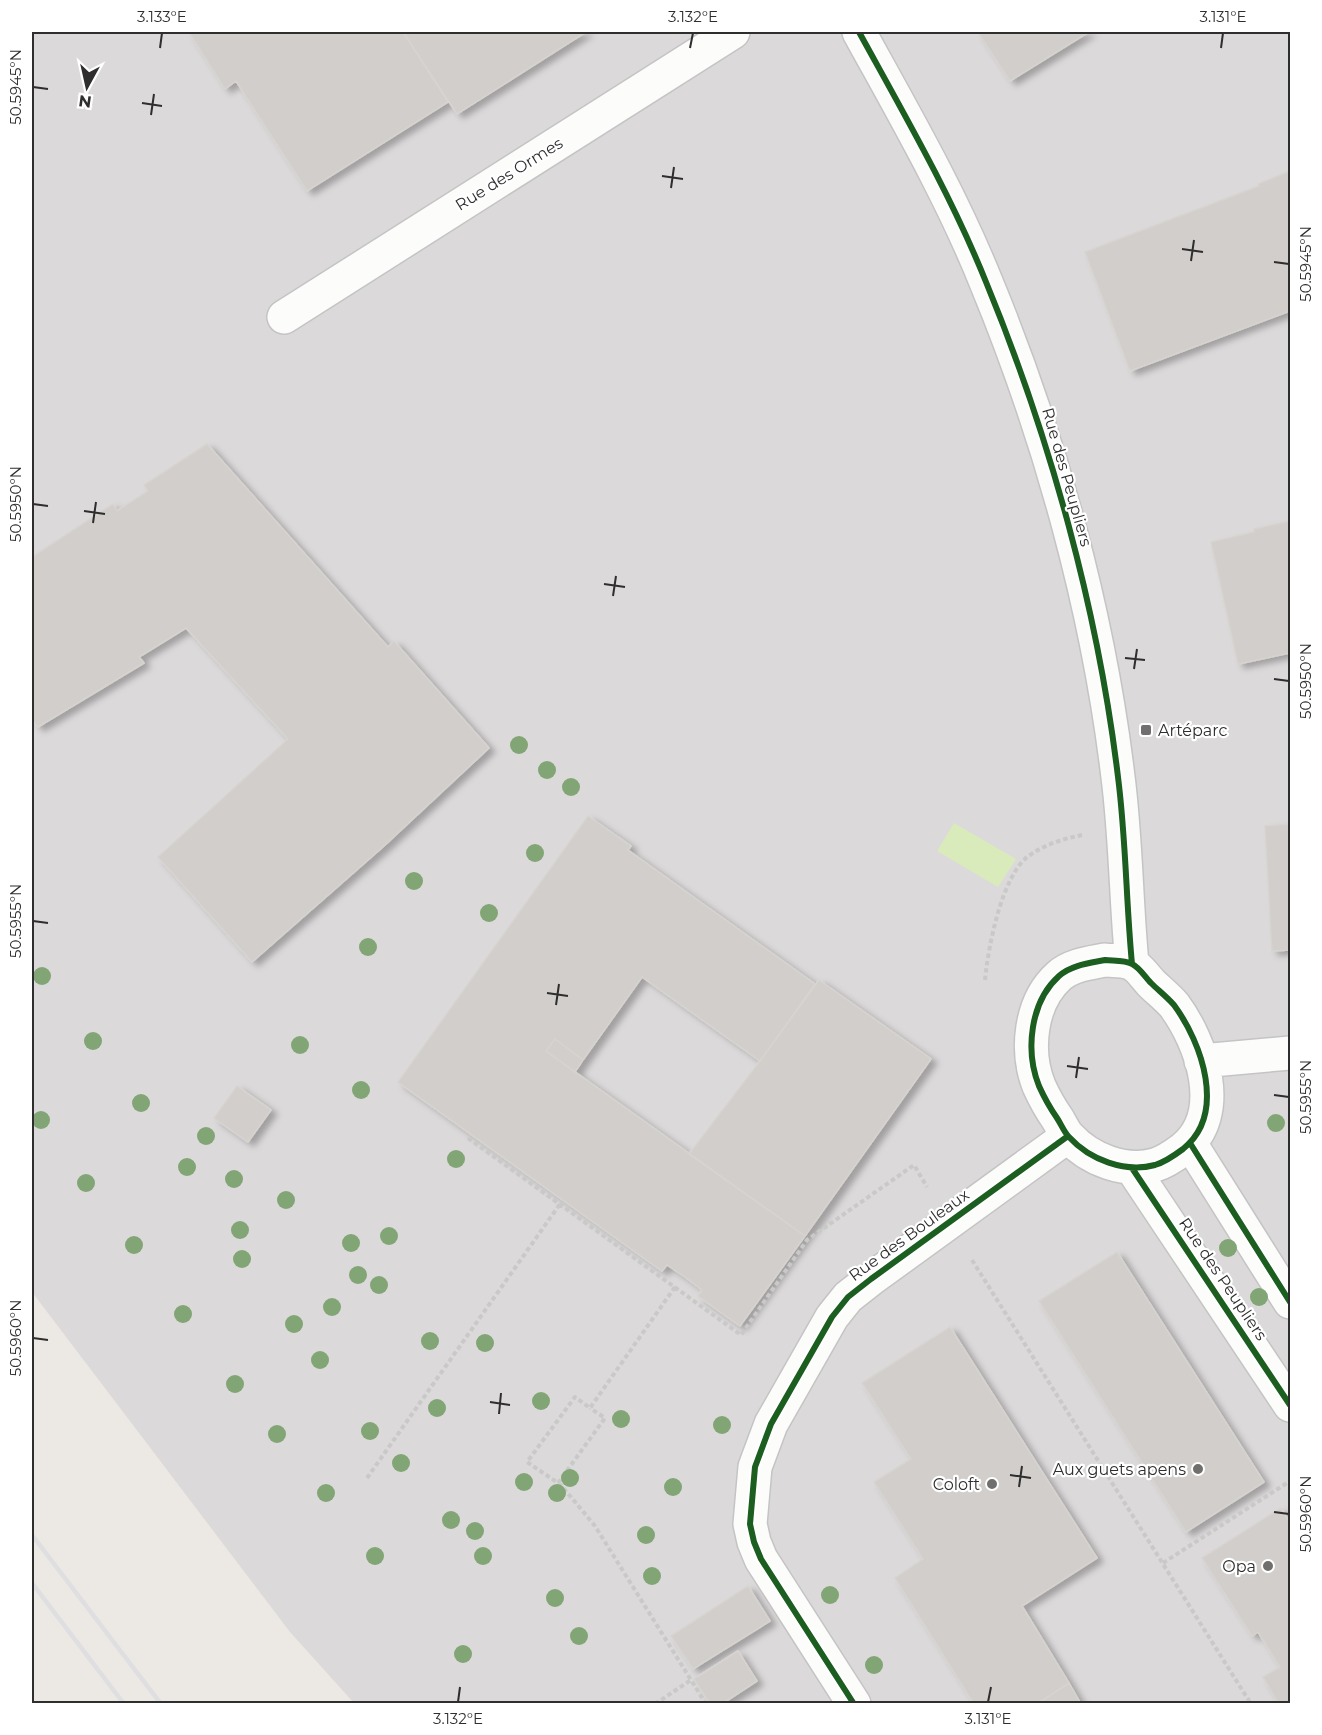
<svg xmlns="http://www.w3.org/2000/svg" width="1322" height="1735" font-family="Montserrat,sans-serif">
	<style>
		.industrial { fill: #dcd9db }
		.pitch { fill: #d9eabb }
		.building { fill: #d1cecb; stroke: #d7d4d0; stroke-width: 1.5; filter: url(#shadow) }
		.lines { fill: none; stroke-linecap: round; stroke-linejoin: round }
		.minor-casing { stroke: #c5c4c5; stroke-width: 36 }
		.path { stroke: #c9c9c8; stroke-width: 4; stroke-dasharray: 4.5 3; stroke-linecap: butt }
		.minor { stroke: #fcfcfb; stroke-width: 33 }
		.rail { stroke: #dfdfe1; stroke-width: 4.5 }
		.cycleway-casing { stroke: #fff; stroke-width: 10 }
		.cycleway { stroke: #1b5e20; stroke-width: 6 }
		.tree { fill: #82a575 }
		.ticks { fill: none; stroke: #2e2e2e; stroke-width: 2 }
		.poi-dot { fill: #706f6e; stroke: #fff; stroke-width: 2 }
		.labels { text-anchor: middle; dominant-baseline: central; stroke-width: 4.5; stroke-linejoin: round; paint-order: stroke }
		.street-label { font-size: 16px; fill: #2e2e2e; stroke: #fff }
		.poi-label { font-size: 16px; fill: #2e2e2e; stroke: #fff; text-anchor: end }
		.neatline { fill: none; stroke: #2e2e2e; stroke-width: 2 }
		.ticks-label { font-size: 15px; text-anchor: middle; fill: #2e2e2e }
	</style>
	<defs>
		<filter id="shadow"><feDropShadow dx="6" dy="4" stdDeviation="3" flood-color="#0004"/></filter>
	</defs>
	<rect width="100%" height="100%" fill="#ece8e4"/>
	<path class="industrial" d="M32,32H1290V1703H354L290,1632L32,1292Z"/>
	<path class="pitch" d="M954,823L1016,859L998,887L937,851Z"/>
	<path class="building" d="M189,32H403L448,102L307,191L236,81L225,89Z
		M403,32H586L457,114Z
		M978,32H1089L1010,81Z
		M1290,171V311L1130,371L1085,252L1259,186L1258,184Z
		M207,444L388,647L394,641L489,748L384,846L252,962L158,857L288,739L186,628L139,657L144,663L38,727L32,720V557L113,504L117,511L148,491L144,485Z
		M1290,521V653L1238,664L1211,542L1254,532V529Z
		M588,816L631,846L628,850L815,984L760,1061L642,977L583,1060L555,1039L546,1051L805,1236L740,1326L698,1296L702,1290L685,1277L667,1265L662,1271L398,1082Z
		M1290,824V950L1272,951L1265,826Z
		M819,980L931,1059L805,1236L689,1154L760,1061Z
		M555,1039L583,1060L575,1072L546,1051Z
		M237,1086L271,1110L248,1142L214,1118Z
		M1117,1252L1264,1482L1186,1532L1039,1301Z
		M950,1327L1097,1558L1022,1606L1069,1683L1037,1704H974L895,1578L923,1559L874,1482L911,1459L862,1383Z
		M1281,1508L1290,1523V1704H1279L1263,1677L1280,1667L1258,1632L1252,1636L1202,1558Z
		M748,1586L770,1621L693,1669L671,1636Z
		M738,1651L757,1681L722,1704H710L694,1679Z
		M1069,1683L1081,1704H1037Z"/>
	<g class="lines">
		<g class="minor-casing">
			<path id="minor" d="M859,32C904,114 951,195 986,282C1050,437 1098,610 1118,777C1126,839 1126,901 1132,964
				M284,317L733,32
				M1105,960C1113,961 1125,960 1132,964C1139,967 1146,978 1151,983C1158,990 1167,997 1174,1005C1202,1043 1227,1114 1183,1149C1175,1155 1165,1162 1155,1165C1125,1173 1090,1160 1069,1137C1064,1132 1061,1124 1057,1118C1050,1108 1044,1097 1039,1086C1025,1051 1030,1002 1059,976C1071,965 1090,963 1105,960Z
				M1201,1061L1290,1053
				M1190,1143L1290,1302
				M1132,1168L1290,1405
				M854,1704L761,1559L754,1542L750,1524L755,1467L771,1424L832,1317L848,1297L871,1279L1068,1136"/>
		</g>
		<path class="path" d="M985,980C988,948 1002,873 1030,855C1046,844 1063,839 1082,835
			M468,1138L741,1335L807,1240L914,1165L927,1187
			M972,1260L1251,1704
			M675,1287L590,1408L575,1397L527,1462L561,1485L595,1526L706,1704
			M367,1478L560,1204
			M558,1483L605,1418L590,1408
			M1163,1563L1290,1481
			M655,1704L691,1680"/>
		<use href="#minor" class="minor"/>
		<path class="rail" d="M32,1535L161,1704
			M32,1583L124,1704"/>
		<g class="cycleway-casing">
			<path id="cycleway" d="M859,32C904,114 951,195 986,282C1050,437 1098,610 1118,777C1126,839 1126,901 1132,964
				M1105,960C1113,961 1125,960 1132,964C1139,967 1146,978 1151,983C1158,990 1167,997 1174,1005C1202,1043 1227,1114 1183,1149C1175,1155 1165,1162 1155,1165C1125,1173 1090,1160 1069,1137C1064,1132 1061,1124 1057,1118C1050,1108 1044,1097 1039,1086C1025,1051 1030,1002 1059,976C1071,965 1090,963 1105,960Z
				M1190,1143L1290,1302
				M1132,1168L1290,1405
				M854,1704L761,1559L754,1542L750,1524L755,1467L771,1424L832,1317L848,1297L871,1279L1068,1136"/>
		</g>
		<use href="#cycleway" class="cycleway"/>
	</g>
	<g class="tree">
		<circle cx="519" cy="745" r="9"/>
		<circle cx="547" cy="770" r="9"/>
		<circle cx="571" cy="787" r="9"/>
		<circle cx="535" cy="853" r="9"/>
		<circle cx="414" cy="881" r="9"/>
		<circle cx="489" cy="913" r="9"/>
		<circle cx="368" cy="947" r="9"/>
		<circle cx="42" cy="976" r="9"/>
		<circle cx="93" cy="1041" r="9"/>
		<circle cx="300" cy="1045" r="9"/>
		<circle cx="361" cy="1090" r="9"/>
		<circle cx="141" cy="1103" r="9"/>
		<circle cx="41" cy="1120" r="9"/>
		<circle cx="1276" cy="1123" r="9"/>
		<circle cx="206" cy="1136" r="9"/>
		<circle cx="456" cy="1159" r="9"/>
		<circle cx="187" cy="1167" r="9"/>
		<circle cx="234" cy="1179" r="9"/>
		<circle cx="86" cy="1183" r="9"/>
		<circle cx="286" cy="1200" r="9"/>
		<circle cx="240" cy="1230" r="9"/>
		<circle cx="389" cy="1236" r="9"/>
		<circle cx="351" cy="1243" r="9"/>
		<circle cx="134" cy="1245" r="9"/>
		<circle cx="1228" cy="1248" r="9"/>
		<circle cx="242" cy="1259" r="9"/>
		<circle cx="358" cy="1275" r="9"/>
		<circle cx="379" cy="1285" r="9"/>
		<circle cx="1259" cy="1297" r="9"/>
		<circle cx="332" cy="1307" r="9"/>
		<circle cx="183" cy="1314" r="9"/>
		<circle cx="294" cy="1324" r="9"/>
		<circle cx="430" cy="1341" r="9"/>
		<circle cx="485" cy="1343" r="9"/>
		<circle cx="320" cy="1360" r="9"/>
		<circle cx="235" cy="1384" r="9"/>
		<circle cx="541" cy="1401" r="9"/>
		<circle cx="437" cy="1408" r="9"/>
		<circle cx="621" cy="1419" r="9"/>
		<circle cx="722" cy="1425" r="9"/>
		<circle cx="370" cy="1431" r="9"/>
		<circle cx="277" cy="1434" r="9"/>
		<circle cx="401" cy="1463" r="9"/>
		<circle cx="570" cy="1478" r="9"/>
		<circle cx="524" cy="1482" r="9"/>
		<circle cx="673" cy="1487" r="9"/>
		<circle cx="326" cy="1493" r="9"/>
		<circle cx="557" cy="1493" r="9"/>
		<circle cx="451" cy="1520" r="9"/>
		<circle cx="475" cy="1531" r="9"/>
		<circle cx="646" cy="1535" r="9"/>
		<circle cx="375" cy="1556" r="9"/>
		<circle cx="483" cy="1556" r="9"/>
		<circle cx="652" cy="1576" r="9"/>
		<circle cx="830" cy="1595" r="9"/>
		<circle cx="555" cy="1598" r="9"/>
		<circle cx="579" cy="1636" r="9"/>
		<circle cx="463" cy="1654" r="9"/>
		<circle cx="874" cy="1665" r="9"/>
	</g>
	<path class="ticks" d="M160,48L162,33M690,48L693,33M1221,48L1223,33M33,87L48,89M142,103L162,106M151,115L154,94M662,176L683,179M671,188L674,167M1182,249L1203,252M1191,261L1194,240M1274,262L1289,264M33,504L48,506M84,511L105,514M93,523L96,502M604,584L625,587M613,596L616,576M1125,658L1145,660M1134,669L1137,649M1274,679L1289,681M33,921L48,923M547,993L568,996M556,1005L559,984M1067,1066L1088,1069M1076,1078L1079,1057M1274,1095L1289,1097M33,1338L48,1340M490,1402L510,1405M499,1414L501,1393M1010,1475L1031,1478M1019,1487L1022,1466M1274,1512L1289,1514M458,1702L460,1687M988,1702L991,1687"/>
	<g class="poi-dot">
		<rect x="1140" y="724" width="12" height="12" rx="3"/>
		<circle cx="1198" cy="1469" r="6"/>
		<circle cx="992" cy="1484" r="6"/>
		<circle cx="1268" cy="1566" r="6"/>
	</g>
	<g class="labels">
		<g class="street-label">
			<text transform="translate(509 174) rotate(-32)">Rue des Ormes</text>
			<text transform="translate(1067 477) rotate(74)">Rue des Peupliers</text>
			<text transform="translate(909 1235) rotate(-36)">Rue des Bouleaux</text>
			<text transform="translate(1223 1279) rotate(56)">Rue des Peupliers</text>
		</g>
		<g class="poi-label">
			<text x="1158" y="730" text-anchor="start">Artéparc</text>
			<text x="1186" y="1469">Aux guets apens</text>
			<text x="980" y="1484">Coloft</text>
			<text x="1256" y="1566">Opa</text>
		</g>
	</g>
	<rect width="1322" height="1735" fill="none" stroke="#ffffff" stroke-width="66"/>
	<g transform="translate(87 87) rotate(188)" stroke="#ffffff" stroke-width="4.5" paint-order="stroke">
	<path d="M0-4.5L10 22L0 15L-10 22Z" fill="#2e2e2e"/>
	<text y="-9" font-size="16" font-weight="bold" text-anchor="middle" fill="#2e2e2e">N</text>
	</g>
	<rect x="33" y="33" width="1256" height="1669" class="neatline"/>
	<g class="ticks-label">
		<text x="162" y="22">3.133°E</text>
		<text x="693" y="22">3.132°E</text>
		<text x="1223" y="22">3.131°E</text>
		<text transform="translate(16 87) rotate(-90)" y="5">50.5945°N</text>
		<text transform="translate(1306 264) rotate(-90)" y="5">50.5945°N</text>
		<text transform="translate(16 504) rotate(-90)" y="5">50.5950°N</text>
		<text transform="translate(1306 681) rotate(-90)" y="5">50.5950°N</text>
		<text transform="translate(16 921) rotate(-90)" y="5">50.5955°N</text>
		<text transform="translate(1306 1097) rotate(-90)" y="5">50.5955°N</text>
		<text transform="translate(16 1338) rotate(-90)" y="5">50.5960°N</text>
		<text transform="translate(1306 1514) rotate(-90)" y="5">50.5960°N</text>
		<text x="458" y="1724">3.132°E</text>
		<text x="988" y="1724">3.131°E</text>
	</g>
</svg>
